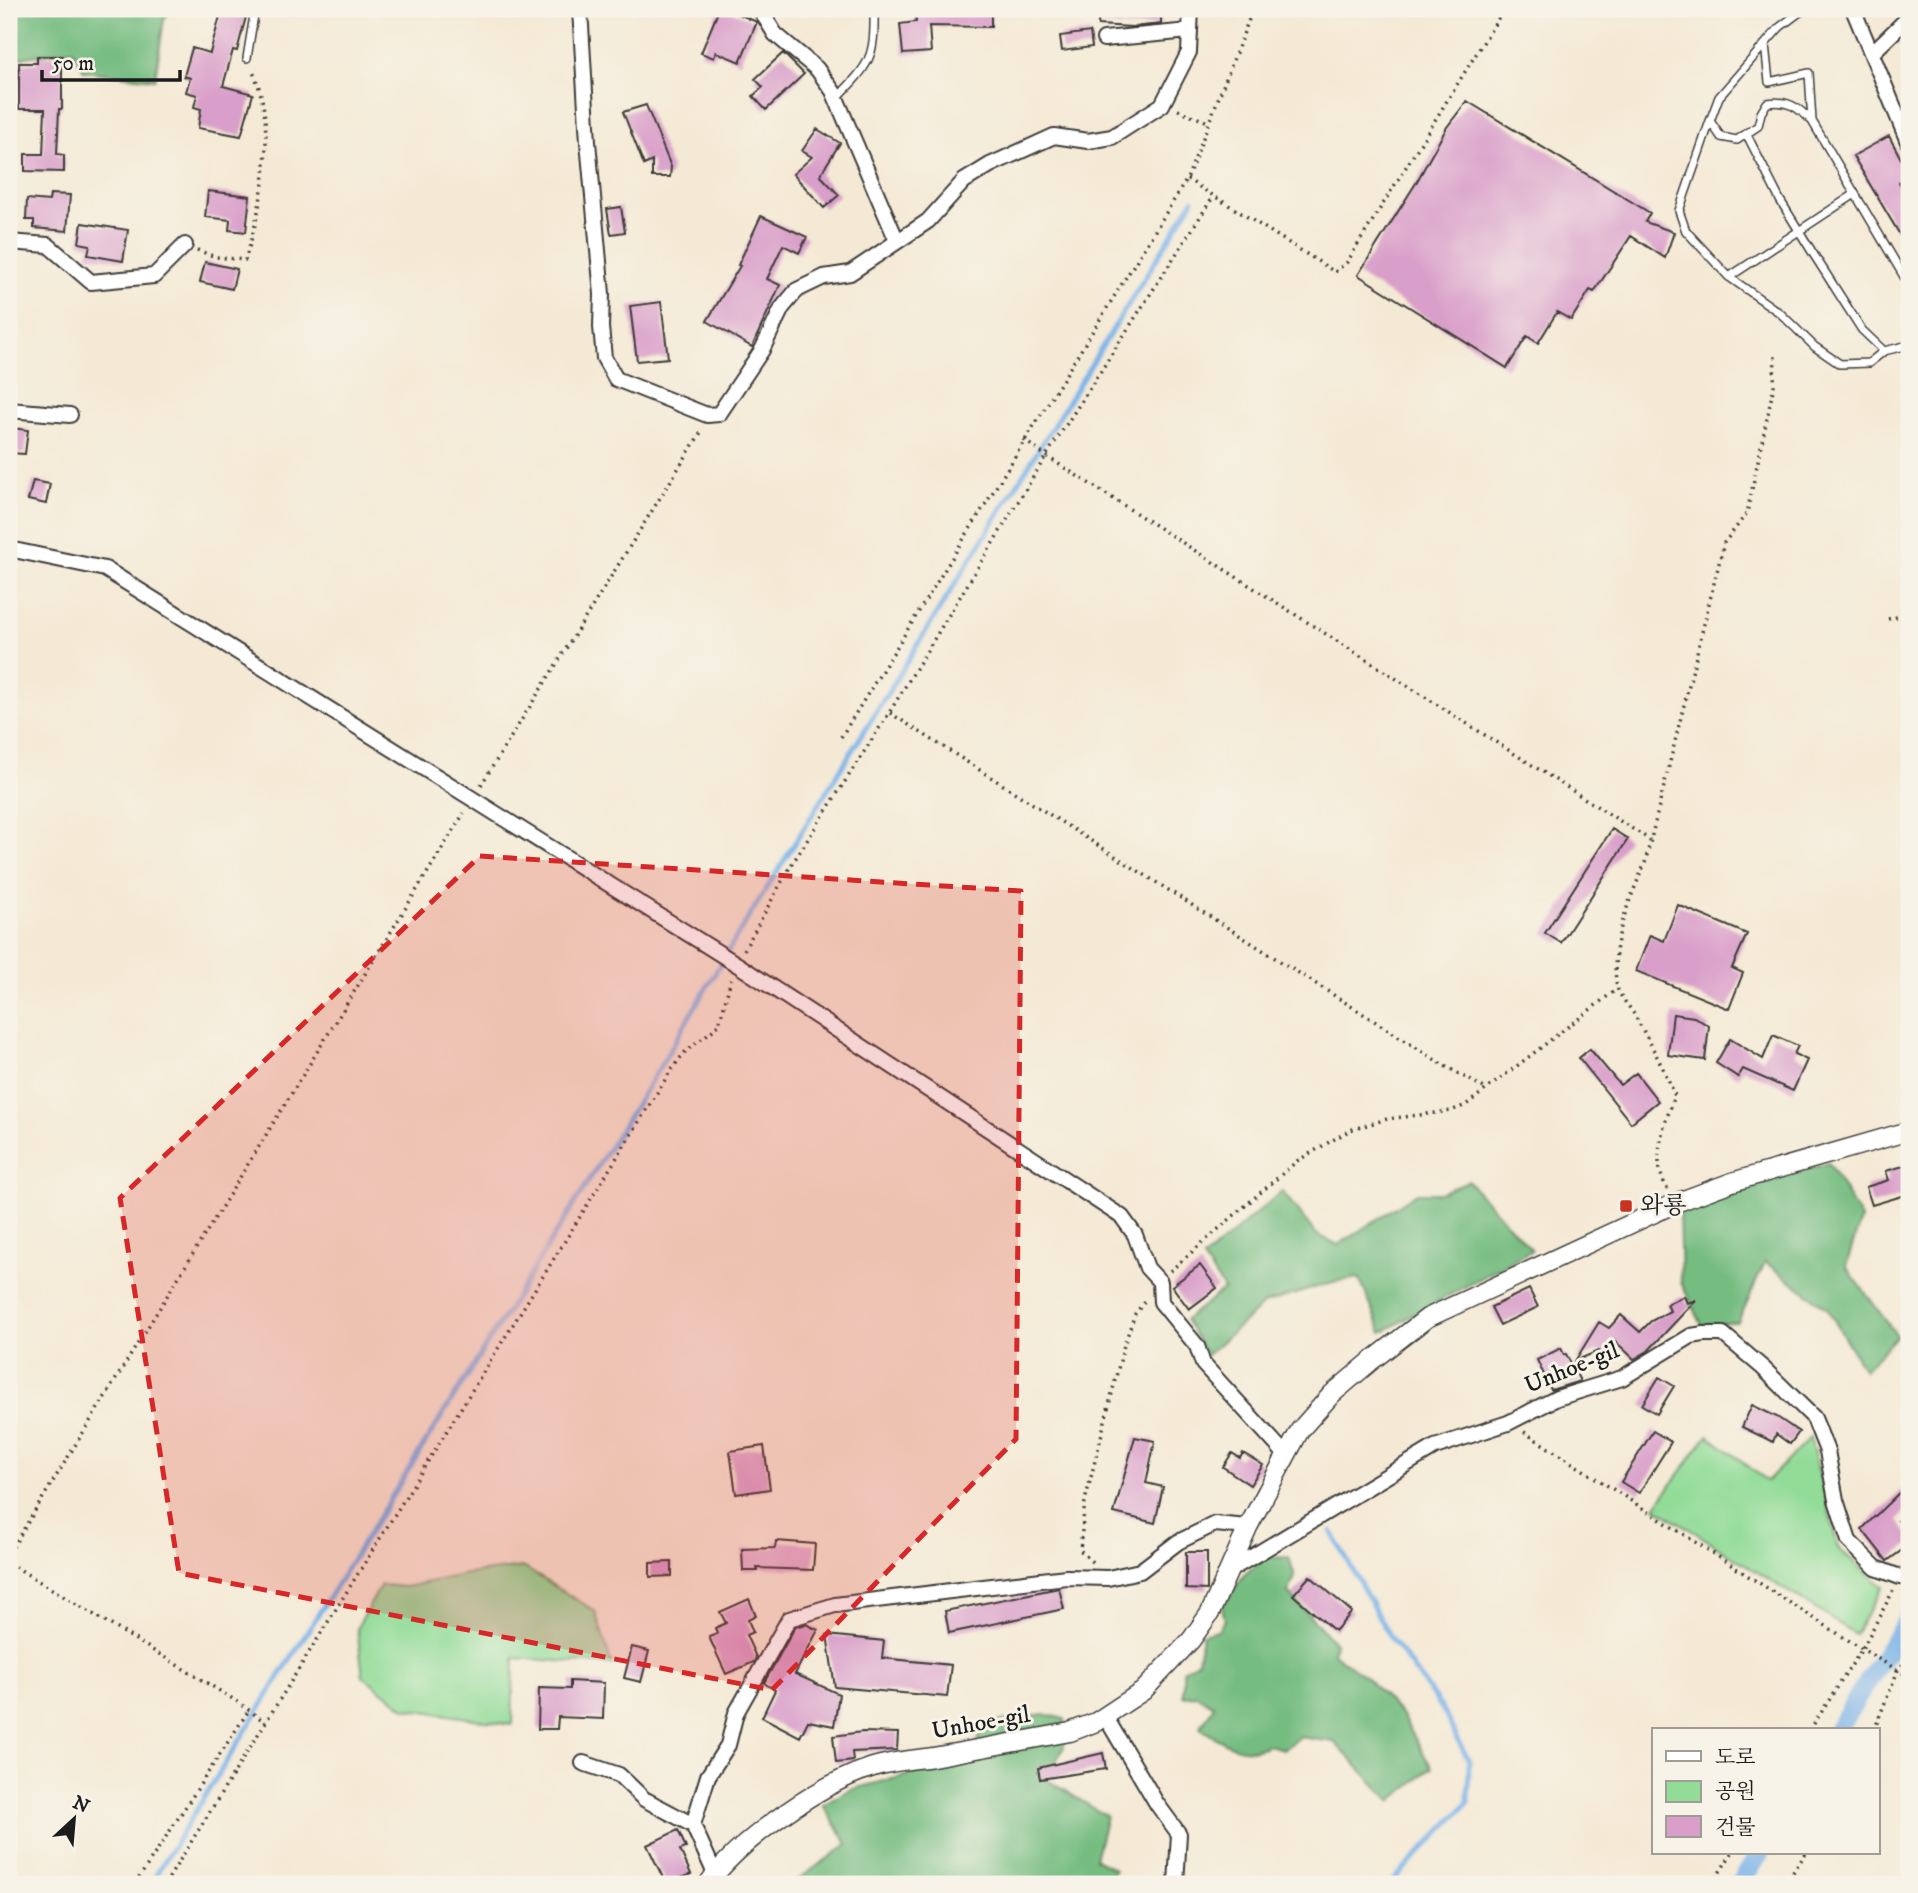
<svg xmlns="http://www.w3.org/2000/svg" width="1918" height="1893" font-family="'IM FELL DW Pica','Noto Serif KR',serif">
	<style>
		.green { fill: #92dc98; stroke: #577c5a; stroke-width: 2 }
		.forest { fill: #75bc80; stroke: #486c4e; stroke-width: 2 }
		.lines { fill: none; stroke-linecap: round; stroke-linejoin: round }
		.stream { stroke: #7ab2e9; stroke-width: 5 }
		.canal { stroke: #7ab2e9; stroke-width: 19 }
		.building { fill: #d99ec9 }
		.service-casing { stroke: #3c3b38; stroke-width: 10 }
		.minor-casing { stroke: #3c3b38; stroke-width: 18 }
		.tertiary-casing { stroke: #3c3b38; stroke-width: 21 }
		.path { stroke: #3c3b38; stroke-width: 3.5; stroke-dasharray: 2 5; stroke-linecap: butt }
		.service { stroke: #fff; stroke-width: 7 }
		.minor { stroke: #fff; stroke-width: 14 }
		.tertiary { stroke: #fff; stroke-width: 18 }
		.marked { fill: #d62828; fill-opacity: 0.2; stroke: #d62828; stroke-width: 5; stroke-dasharray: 14 9; stroke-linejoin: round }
		.poi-dot { fill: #c8321e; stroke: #f7f3e8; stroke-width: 2.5 }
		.labels { text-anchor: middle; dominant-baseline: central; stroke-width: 6; stroke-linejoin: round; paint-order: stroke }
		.poi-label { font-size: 24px; fill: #1c1c1c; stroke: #f7f3e8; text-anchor: start }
		.street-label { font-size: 24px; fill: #1c1c1c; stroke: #f7f3e8 }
	</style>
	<rect width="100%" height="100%" fill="#f7f3e8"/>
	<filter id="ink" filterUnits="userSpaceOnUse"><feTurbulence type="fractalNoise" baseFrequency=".0143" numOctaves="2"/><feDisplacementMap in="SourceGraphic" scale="14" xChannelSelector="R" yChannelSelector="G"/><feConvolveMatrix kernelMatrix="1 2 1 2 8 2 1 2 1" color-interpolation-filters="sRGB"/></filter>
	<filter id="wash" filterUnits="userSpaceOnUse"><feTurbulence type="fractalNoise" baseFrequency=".00686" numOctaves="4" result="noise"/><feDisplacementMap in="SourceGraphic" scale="28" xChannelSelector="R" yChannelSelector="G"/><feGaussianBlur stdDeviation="1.57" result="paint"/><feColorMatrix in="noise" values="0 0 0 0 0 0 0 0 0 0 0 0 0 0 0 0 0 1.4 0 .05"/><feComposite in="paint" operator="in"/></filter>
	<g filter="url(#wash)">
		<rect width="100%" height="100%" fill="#f4e9d4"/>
		<path class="green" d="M1708,1435L1767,1481L1810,1438L1838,1548L1883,1587L1855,1634L1655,1507Z
			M523,1567L595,1611L612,1665L514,1658L512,1725L405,1708L363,1676L357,1628L381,1585L405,1587L467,1574Z"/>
		<path class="forest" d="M9,9H172L164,19L155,79L84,71L72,49L9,60Z
			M1829,1163L1861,1219L1846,1266L1897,1336L1864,1370L1827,1308L1765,1262L1738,1322L1702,1325L1681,1282L1679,1209Z
			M1468,1181L1532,1250L1382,1332L1359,1278L1333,1282L1264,1304L1207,1355L1185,1320L1224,1289L1203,1259L1282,1191L1316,1234L1338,1245L1417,1193H1440Z
			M1289,1557L1295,1577L1288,1592L1335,1643L1333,1653L1367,1678L1402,1716L1432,1768L1391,1801L1334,1742L1300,1737L1283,1749L1268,1745C1243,1758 1221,1741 1200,1728L1214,1706L1196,1695L1183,1696V1670L1198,1661L1202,1634L1218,1630L1225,1619L1222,1607L1244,1575L1265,1558Z
			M1043,1714L1065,1719L1064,1747L1046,1779L1106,1816L1095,1859L1115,1869L1109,1884L1032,1882L1031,1884H792L848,1844L823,1805L849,1790L972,1759L983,1725Z"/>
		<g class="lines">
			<path class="stream" d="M1331,1531L1390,1637L1441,1707L1469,1761L1468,1803L1390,1884
				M150,1884L661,1065L731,946L1193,200"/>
			<path class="canal" d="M1837,1730L1909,1617
				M1740,1884L1760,1853"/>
		</g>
		<g id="blocks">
			<path class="building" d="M222,9H248L237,51L233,50L223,86L253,94L241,136L198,128L201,109L194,107L197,95L186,92L190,78L184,76L192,48L210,53Z
				M719,9H727L757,22L740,62L716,52L714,58L701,53Z
				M1099,9H1161V24L1132,27L1098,25Z
				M915,10L991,12V27L929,26L931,52L903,54L900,24L916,22Z
				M1090,32L1092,47L1062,51L1060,36Z
				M783,53L804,74L766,110L753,96L763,87L755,79Z
				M37,56H62V109H59L57,154L64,155V172L25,171V154H43L45,109H19V63H37Z
				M1467,101L1650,213L1645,222L1674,232L1665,258L1631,236L1594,292L1590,290L1571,320L1557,312L1538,343L1527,336L1507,368L1358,275L1416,183L1447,127Z
				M646,105L671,167L670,177H652V161L644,165L623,112Z
				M817,129L840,143L820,175L839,195L824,208L793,174L812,157L802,151Z
				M1889,136L1909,174V177L1899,182L1909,199V250L1853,156Z
				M208,191L250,196L246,232L229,230L230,220L205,217Z
				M50,194L70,195L67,231L34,228V220H26L27,199L49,201Z
				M621,207L625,232L611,234L607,209Z
				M761,216L807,237L799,253L783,245L767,279L780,285L752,347L707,321L740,266L738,265Z
				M82,223L128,230L123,261L88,255L90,245L79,243Z
				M205,262L237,269L232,289L200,282Z
				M661,302L668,358L637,361L630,306Z
				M12,428L28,430L25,454L9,453Z
				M33,481L50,484L46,504L28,500Z
				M1612,829L1628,839L1561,943L1545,933Z
				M1678,905L1747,934L1732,968L1743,973L1729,1009L1636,971L1650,935L1664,941Z
				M1673,1014L1694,1017L1709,1026L1705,1060L1668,1055Z
				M1773,1035L1798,1046L1794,1054L1807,1060L1793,1091L1743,1069L1738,1077L1716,1063L1730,1039L1763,1059Z
				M1590,1049L1620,1085L1636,1073L1658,1101L1631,1123L1579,1058Z
				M1907,1165L1909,1174V1194L1872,1205L1866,1187L1889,1180L1886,1171Z
				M1200,1265L1217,1288L1189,1309L1172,1286Z
				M1529,1289L1538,1307L1500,1325L1491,1307Z
				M1684,1296L1687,1303L1696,1300L1648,1351L1634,1359L1613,1339L1603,1354L1598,1351L1575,1361L1599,1322L1609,1328L1621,1315L1640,1332L1651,1321L1670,1311L1667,1304Z
				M1561,1348L1564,1355L1566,1354L1580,1381L1551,1390L1537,1360Z
				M1659,1377L1674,1386L1657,1414L1642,1405Z
				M1752,1405L1777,1417L1799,1432L1790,1444L1776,1434L1773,1442L1742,1427Z
				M1653,1431L1671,1442L1639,1493L1621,1482Z
				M1135,1437L1155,1441L1146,1483L1163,1487L1155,1523L1114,1513Z
				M764,1446L770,1489L736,1494L730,1451Z
				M1232,1453L1240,1458L1243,1453L1263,1465L1250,1485L1223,1467Z
				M1909,1483V1509L1898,1520L1909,1536V1545L1887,1561L1862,1529Z
				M776,1541L815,1544L813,1570L757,1568L758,1571H743L742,1549L775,1548Z
				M1186,1552H1207V1590L1186,1589Z
				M672,1562V1576L650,1577V1563Z
				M1310,1576L1352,1612L1335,1631L1293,1595Z
				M1059,1588L1064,1609L949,1633L945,1611Z
				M749,1599L756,1616L748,1620L753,1632L746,1635L756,1657L754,1662L726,1674L709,1637L717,1634L715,1628L726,1623L720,1612Z
				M806,1624L818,1630L795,1674L839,1694L834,1726L808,1721L800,1737L762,1717L775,1690L764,1683L795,1627Z
				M827,1635L884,1641L882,1658L951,1665L947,1697L835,1687Z
				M632,1647L649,1651L641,1682L624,1678Z
				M570,1681L604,1683L603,1719L558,1717L557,1729H538L539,1688L570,1689Z
				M862,1732L898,1733L897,1750L852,1752L853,1761L836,1763L833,1736Z
				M1103,1753L1106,1769L1040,1779L1038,1768Z
				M678,1830L686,1848L680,1850L691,1874L666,1884L647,1845Z"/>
		</g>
	</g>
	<g filter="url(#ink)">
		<use href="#blocks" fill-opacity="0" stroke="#3c3b38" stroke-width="2"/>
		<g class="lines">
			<g class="service-casing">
				<path id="service" d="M1804,9L1780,27L1765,44L1769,82L1809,73L1812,121L1909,285
					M1765,44L1719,97L1710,121L1721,137L1737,140L1758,126L1761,113L1767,103C1787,100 1797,106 1812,121
					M247,58L255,9
					M836,99C870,64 875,59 874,9
					M1710,121L1679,211L1686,231L1729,277L1780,313L1815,347L1840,364L1869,363L1884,351
					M1747,135L1780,200L1814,255L1862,330L1884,351L1909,345
					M1729,277L1855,194"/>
			</g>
			<g class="minor-casing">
				<path id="minor" d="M580,9L588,142L602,294L601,327L604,358L616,379L707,415L719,414L762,350L782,308L797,290L824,277L850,273L928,221L964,181L990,165L1054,136L1088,141L1112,137L1162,105L1189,52L1191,9
					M760,9L775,34L817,69L833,91L897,241
					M1853,9L1909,144
					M1104,39L1190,31
					M1872,53L1909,17
					M9,242L48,245L91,282L154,276L185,245
					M9,410L70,415
					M9,549L105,569L738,965L1122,1217L1135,1235L1147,1268L1160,1282L1161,1302L1197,1346L1203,1364L1286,1455
					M1230,1570L1435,1447L1508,1423L1557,1398L1622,1378L1691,1336L1704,1334H1723L1763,1368L1814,1418L1827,1451L1836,1500L1849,1541L1876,1568L1900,1577L1909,1578
					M1105,1716L1157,1804L1179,1834L1176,1884
					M583,1763L619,1775L644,1799L693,1825
					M715,1874L693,1825L696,1815L708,1776L728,1745L736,1713L789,1619L835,1605L1066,1577L1108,1578L1140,1571L1178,1542L1215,1524L1248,1527"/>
			</g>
			<g class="tertiary-casing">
				<path id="tertiary" d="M708,1884C738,1841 820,1784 870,1768C890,1761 913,1760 933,1757C979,1749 1024,1740 1070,1732L1096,1722L1143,1691L1191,1640L1210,1613L1248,1527L1300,1430L1332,1394L1370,1362L1427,1318L1678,1202L1732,1182L1909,1131"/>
			</g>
			<path class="path" d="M1178,110L1208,122
				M1187,179L1335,272L1347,262L1504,9
				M197,250L216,257L245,260C263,206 278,122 252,70
				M1024,440L1046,456L1650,840
				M1888,619L1909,614
				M890,713L1445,1066L1486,1089
				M841,737L1187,179L1253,9
				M481,785L703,429
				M744,950L790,867L889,713L1046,456L1213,197
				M1668,1189C1649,1162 1664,1124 1675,1096C1664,1068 1649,1041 1634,1014C1629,1006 1619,996 1617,987C1609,945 1629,901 1645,863L1724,543L1747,513L1774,385L1775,355
				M1170,1271L1297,1161L1350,1130L1387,1119L1451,1111L1466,1105L1617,989
				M1524,1432L1862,1649L1909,1677
				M9,1553L464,813
				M1092,1562L1080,1550L1085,1501L1124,1345L1135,1314L1145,1301
				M9,1563L238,1702L265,1722
				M1810,1730L1862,1649L1893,1591
				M1874,1730L1898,1670L1909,1657
				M135,1884L249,1710
				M165,1884L670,1072L684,1053L719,1025L731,979
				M1712,1884L1732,1853
				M1785,1884L1806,1853"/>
			<use href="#service" class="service"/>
			<use href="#minor" class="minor"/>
			<use href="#tertiary" class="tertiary"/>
		</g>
	</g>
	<path class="marked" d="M480,856L1021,891L1016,1439L772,1690L179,1573L120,1198Z"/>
	<rect class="poi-dot" x="1619" y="1199" width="14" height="14" rx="3.5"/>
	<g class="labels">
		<g class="poi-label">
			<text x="1640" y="1206">와룡</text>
		</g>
		<g class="street-label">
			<text transform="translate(1572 1368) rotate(-22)">Unhoe-gil</text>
			<text transform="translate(981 1723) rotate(-10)">Unhoe-gil</text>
		</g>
	</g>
	<rect width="1918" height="1893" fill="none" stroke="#f7f3e8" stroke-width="35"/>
	<rect x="1652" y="1728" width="228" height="126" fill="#f7f3e8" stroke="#9f9d96" stroke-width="2"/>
	<rect x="1666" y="1751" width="35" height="10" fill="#ffffff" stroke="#9f9d96" stroke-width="2"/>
	<text x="1715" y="1764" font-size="21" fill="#1c1c1c">도로</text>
	<rect x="1666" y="1781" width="35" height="21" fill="#92dc98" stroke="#9f9d96" stroke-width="2"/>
	<text x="1715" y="1798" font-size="21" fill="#1c1c1c">공원</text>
	<rect x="1666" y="1816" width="35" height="21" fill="#d99ec9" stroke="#9f9d96" stroke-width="2"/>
	<text x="1715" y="1834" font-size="21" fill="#1c1c1c">건물</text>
	<g transform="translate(74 1819) rotate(26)" stroke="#f7f3e8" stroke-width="5" paint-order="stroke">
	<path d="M0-5L12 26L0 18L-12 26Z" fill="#1c1c1c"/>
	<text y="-10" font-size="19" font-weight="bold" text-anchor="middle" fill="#1c1c1c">N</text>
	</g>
	<path d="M42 70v10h138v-10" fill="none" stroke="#1c1c1c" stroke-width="3.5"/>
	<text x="52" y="70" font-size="21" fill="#1c1c1c" stroke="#f7f3e8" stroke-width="5" paint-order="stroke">50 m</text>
</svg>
